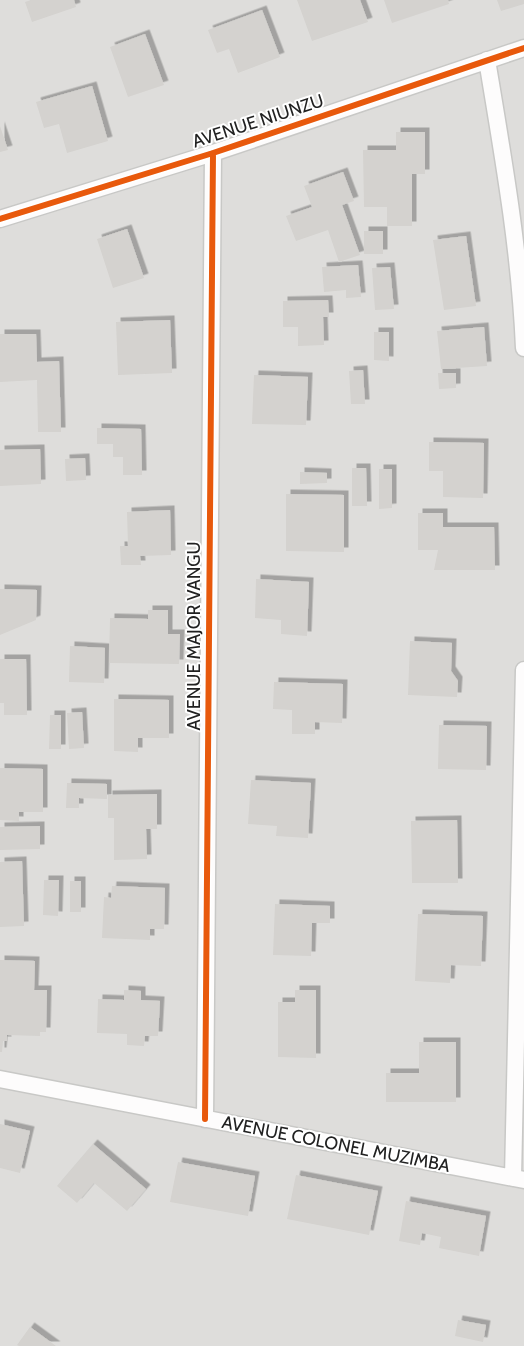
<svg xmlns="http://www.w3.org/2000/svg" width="524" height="1346" font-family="Cabin,sans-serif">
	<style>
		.residential { fill: #dedddb }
		.building { fill: #d4d2cf; filter: url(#shadow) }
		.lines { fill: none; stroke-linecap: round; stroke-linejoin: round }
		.street-casing { stroke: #c8c8c6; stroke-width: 19 }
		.street { stroke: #fdfcfc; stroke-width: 16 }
		.cycleway-casing { stroke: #fff; stroke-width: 9 }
		.cycleway { stroke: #e8590c; stroke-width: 6 }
		.labels { text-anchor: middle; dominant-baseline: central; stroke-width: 4; stroke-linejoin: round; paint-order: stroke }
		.street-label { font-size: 18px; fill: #212121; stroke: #fff }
	</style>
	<defs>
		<filter id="shadow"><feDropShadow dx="4.5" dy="-4.5" stdDeviation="0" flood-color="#0004"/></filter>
	</defs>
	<rect width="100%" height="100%" fill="#efeeea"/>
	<path class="residential" d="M0,0H524V1346H0Z"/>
	<path class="building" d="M31,0H74L76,7L32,22L25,2Z
		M297,0H360L368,22L312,41Z
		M384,0H448L449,4L392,23Z
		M497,0H524V4L501,11Z
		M262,10L280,57L238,73L229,49L217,53L208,30Z
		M145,34L164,85L128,97L110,47Z
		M92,86L108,141L67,153L59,124L44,128L36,102Z
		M0,126L8,150L0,152Z
		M396,132H425V174H412V226H387V207H364L363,150H396Z
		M343,172L354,201L342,205L360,255L339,262L328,230L296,241L286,216L312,207L304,186Z
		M127,229L144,278L113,288L97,239Z
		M364,231H383V254H364Z
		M466,236L476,306L444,310L433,240Z
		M358,265L361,297L346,298V290L324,292L322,267Z
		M390,267L394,309L375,310L372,268Z
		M328,300L329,317H323L324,345L298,346V327H283V301Z
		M170,320L172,373L118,375L116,322Z
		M484,327L487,366L441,369L437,331Z
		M374,332H389V361L374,360Z
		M0,334H36L37,362L59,361L61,432H38L37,380L0,382Z
		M363,370L365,404H351L349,371Z
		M438,373H456V388L439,389Z
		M254,375L308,377L306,425L252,424Z
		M97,428L141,429L142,475H123V457H113V444H97Z
		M429,442L484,443L483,498L443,497V471H429Z
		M40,449L41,484L0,486V450Z
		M85,458L86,480L66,481L65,459Z
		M352,468H366L367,506H352Z
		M379,469H392V508L379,509Z
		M300,472L327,473V483L300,484Z
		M286,494L344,495V552L286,551Z
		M170,510L171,555L140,556L141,565H121L120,546H128L127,512Z
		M418,513H443V527H494L495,570H434L438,550H418Z
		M256,579L309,582L307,636L281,634V620L255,618Z
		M0,589L37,590L36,620L0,635Z
		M148,610H168V634H180L179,664L109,663L110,618L148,619Z
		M410,641L452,643L451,671L458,681L457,697L408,695Z
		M70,646L105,648L104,683L69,682Z
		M0,659H26L27,715H4V703H0Z
		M274,682L343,684L342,723L315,722V734H292V710L273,709Z
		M114,699L169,700V738H138V752L114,751Z
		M82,712L84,748L69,749L67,713Z
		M50,715H61V749H49Z
		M439,725L487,726L486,770L438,769Z
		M0,768L43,769V812H19V821L0,820Z
		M251,780L311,783L308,838L276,836L277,826L248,824Z
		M67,783L107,784V799L79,798V808H66Z
		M157,794V829H146L147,859L114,860V818H108V795Z
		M457,820L458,883H412L411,821Z
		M40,826V849L0,850V827Z
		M22,861L24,926L0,927V862Z
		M44,880H59L58,916L43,915Z
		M70,881H81V912H70Z
		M112,886L165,888L164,929H150V940L102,938L104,897L111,898Z
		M275,904L330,906V923H312L311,956L273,955Z
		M418,914L483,916L481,966L451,965L450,983L415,981Z
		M0,960L35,961L34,990H47L46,1032H40V1036L7,1035V1041H3L2,1052H0Z
		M124,990L141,991V1000L160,1001L158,1036H145L144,1046L127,1045V1034L97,1033L98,999L124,1000Z
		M295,990H316V1058L278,1057V1002H295Z
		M419,1042H456V1102H386V1073H419Z
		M0,1124L30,1131L20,1173L0,1168Z
		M93,1144L146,1189L127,1211L94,1183L77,1203L57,1186Z
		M178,1162L255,1176L248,1216L170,1202Z
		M296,1175L378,1191L369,1235L287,1219Z
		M406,1201L486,1216L479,1256L439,1248L441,1237L422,1233L420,1245L399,1241Z
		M458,1320L486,1325L483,1342L455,1336Z
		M30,1327L56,1346H19L17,1345Z"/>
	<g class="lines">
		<g class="street-casing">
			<path id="street" d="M487,60C503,156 520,252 524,348
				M0,219L213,153L524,48
				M0,1079L524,1180
				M205,1119L213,153
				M513,1178L524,670"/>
		</g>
		<use href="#street" class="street"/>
		<g class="cycleway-casing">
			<path id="cycleway" d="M0,219L213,153L524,48
				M205,1119L213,153"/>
		</g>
		<use href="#cycleway" class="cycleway"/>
	</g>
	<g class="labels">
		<g class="street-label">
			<text transform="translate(258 121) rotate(-18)">AVENUE NIUNZU</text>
			<text transform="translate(194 636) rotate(-90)">AVENUE MAJOR VANGU</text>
			<text transform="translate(336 1144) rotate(11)">AVENUE COLONEL MUZIMBA</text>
		</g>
	</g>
</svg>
